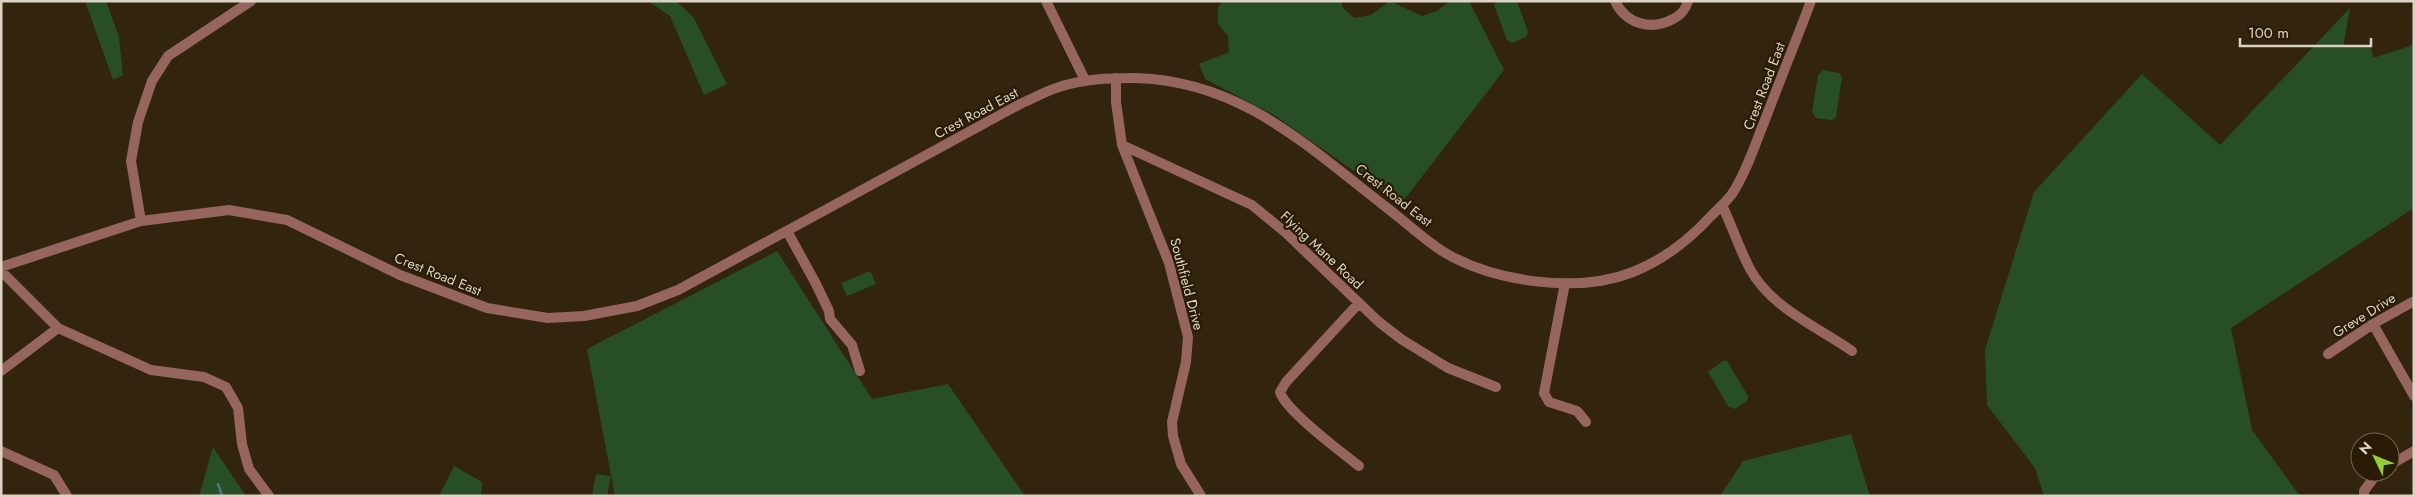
<svg xmlns="http://www.w3.org/2000/svg" width="2415" height="497" font-family="Jost,sans-serif">
	<style>
		.green { fill: #274e25 }
		.lines { fill: none; stroke-linecap: round; stroke-linejoin: round }
		.stream { stroke: #4f757e; stroke-width: 2.5 }
		.minor { stroke: #95655e; stroke-width: 10 }
		.labels { text-anchor: middle; dominant-baseline: central; stroke-width: 4.5; stroke-linejoin: round; paint-order: stroke }
		.street-label { font-size: 14px; fill: #dcd3c5; stroke: #291b04 }
	</style>
	<rect width="100%" height="100%" fill="#33240d"/>
	<path class="green" d="M85,1H106L119,37L123,75L113,80Z
		M648,1H676L694,18L727,84L704,95L670,16Z
		M1222,1H1342V7L1354,18L1371,15L1390,1L1422,16L1437,11L1450,1H1469L1504,70L1401,204L1274,115L1205,79L1199,64L1229,52L1228,36L1218,24V8Z
		M1497,1H1517L1528,32L1526,37L1512,43L1507,40L1494,5Z
		M2350,8L2343,47L2371,46L2373,58L2410,46L2414,42V208L2231,328L2252,430L2300,496H2044L2035,468L1987,405L1985,350L2034,192L2142,74L2220,145Z
		M1823,70L1839,73L1842,77L1836,117L1833,120L1816,118L1812,112L1818,75Z
		M777,251L872,399L948,384L1025,496H615L587,349Z
		M870,271L876,284L847,296L841,283Z
		M1723,361H1727L1748,396L1747,401L1735,409L1728,406L1708,372Z
		M1851,434L1870,496H1720L1743,461Z
		M213,447L246,496H199Z
		M454,466L482,482L481,496H439Z
		M596,474L611,476L607,496H592Z"/>
	<g class="lines">
		<path class="stream" d="M218,484L222,496"/>
		<path class="minor" d="M1046,1L1085,80
			M1615,1C1626,24 1651,31 1673,19C1680,16 1686,9 1688,1
			M1116,78V102L1122,145L1169,263L1188,337L1186,362L1172,422L1173,436L1181,464L1201,496
			M1122,145L1252,205L1286,233L1379,322L1401,339L1448,368L1496,387
			M1722,205C1732,226 1739,248 1750,269C1771,308 1818,327 1852,351
			M141,221L131,161L138,122L152,81L168,56L251,1
			M787,231L815,282L829,311L830,319L852,345L860,371
			M1,267L141,221L229,210L287,220L400,275L487,308L548,318L584,316L637,306L678,290L1022,103C1034,98 1046,91 1059,87C1084,79 1108,78 1134,78C1238,80 1304,143 1382,204C1402,219 1421,237 1442,251C1493,282 1577,294 1633,272C1663,260 1690,239 1711,216C1718,209 1726,202 1732,194C1747,171 1755,144 1765,120C1780,80 1796,41 1811,1
			M1,271L58,328L151,370L204,377L226,387L238,408L242,444L249,469L269,496
			M1565,283L1544,393L1549,402L1577,411L1586,422
			M2373,324L2414,396
			M2328,354L2373,324L2414,301
			M1,371L58,328
			M1,451L54,475L67,496
			M2390,465L2414,451
			M1359,466C1341,452 1286,411 1280,392L1286,382L1359,303
			M2364,496V491L2378,472"/>
	</g>
	<g class="labels">
		<g class="street-label">
			<text transform="translate(1764 86) rotate(-69)">Crest Road East</text>
			<text transform="translate(976 113) rotate(-28)">Crest Road East</text>
			<text transform="translate(1394 195) rotate(38)">Crest Road East</text>
			<text transform="translate(1322 250) rotate(43)">Flying Mane Road</text>
			<text transform="translate(438 274) rotate(22)">Crest Road East</text>
			<text transform="translate(1187 284) rotate(75)">Southfield Drive</text>
			<text transform="translate(2364 315) rotate(-32)">Greve Drive</text>
		</g>
	</g>
	<rect width="2415" height="497" fill="none" stroke="#dcd3c5" stroke-width="5"/>
	<g transform="translate(2375 457) rotate(313)"><circle r="24" fill="#291b04" stroke="#716551"/>
	<path d="M0-4L9 19L0 12L-9 19Z" fill="#94cc3c"/>
	<text y="-8" font-size="14" font-weight="bold" text-anchor="middle" fill="#dcd3c5">N</text>
	</g>
	<path d="M2240 38v8h131v-8" fill="none" stroke="#dcd3c5" stroke-width="2.5"/>
	<text x="2248" y="38" font-size="15" fill="#dcd3c5" stroke="#291b04" stroke-width="4" paint-order="stroke">100 m</text>
</svg>
